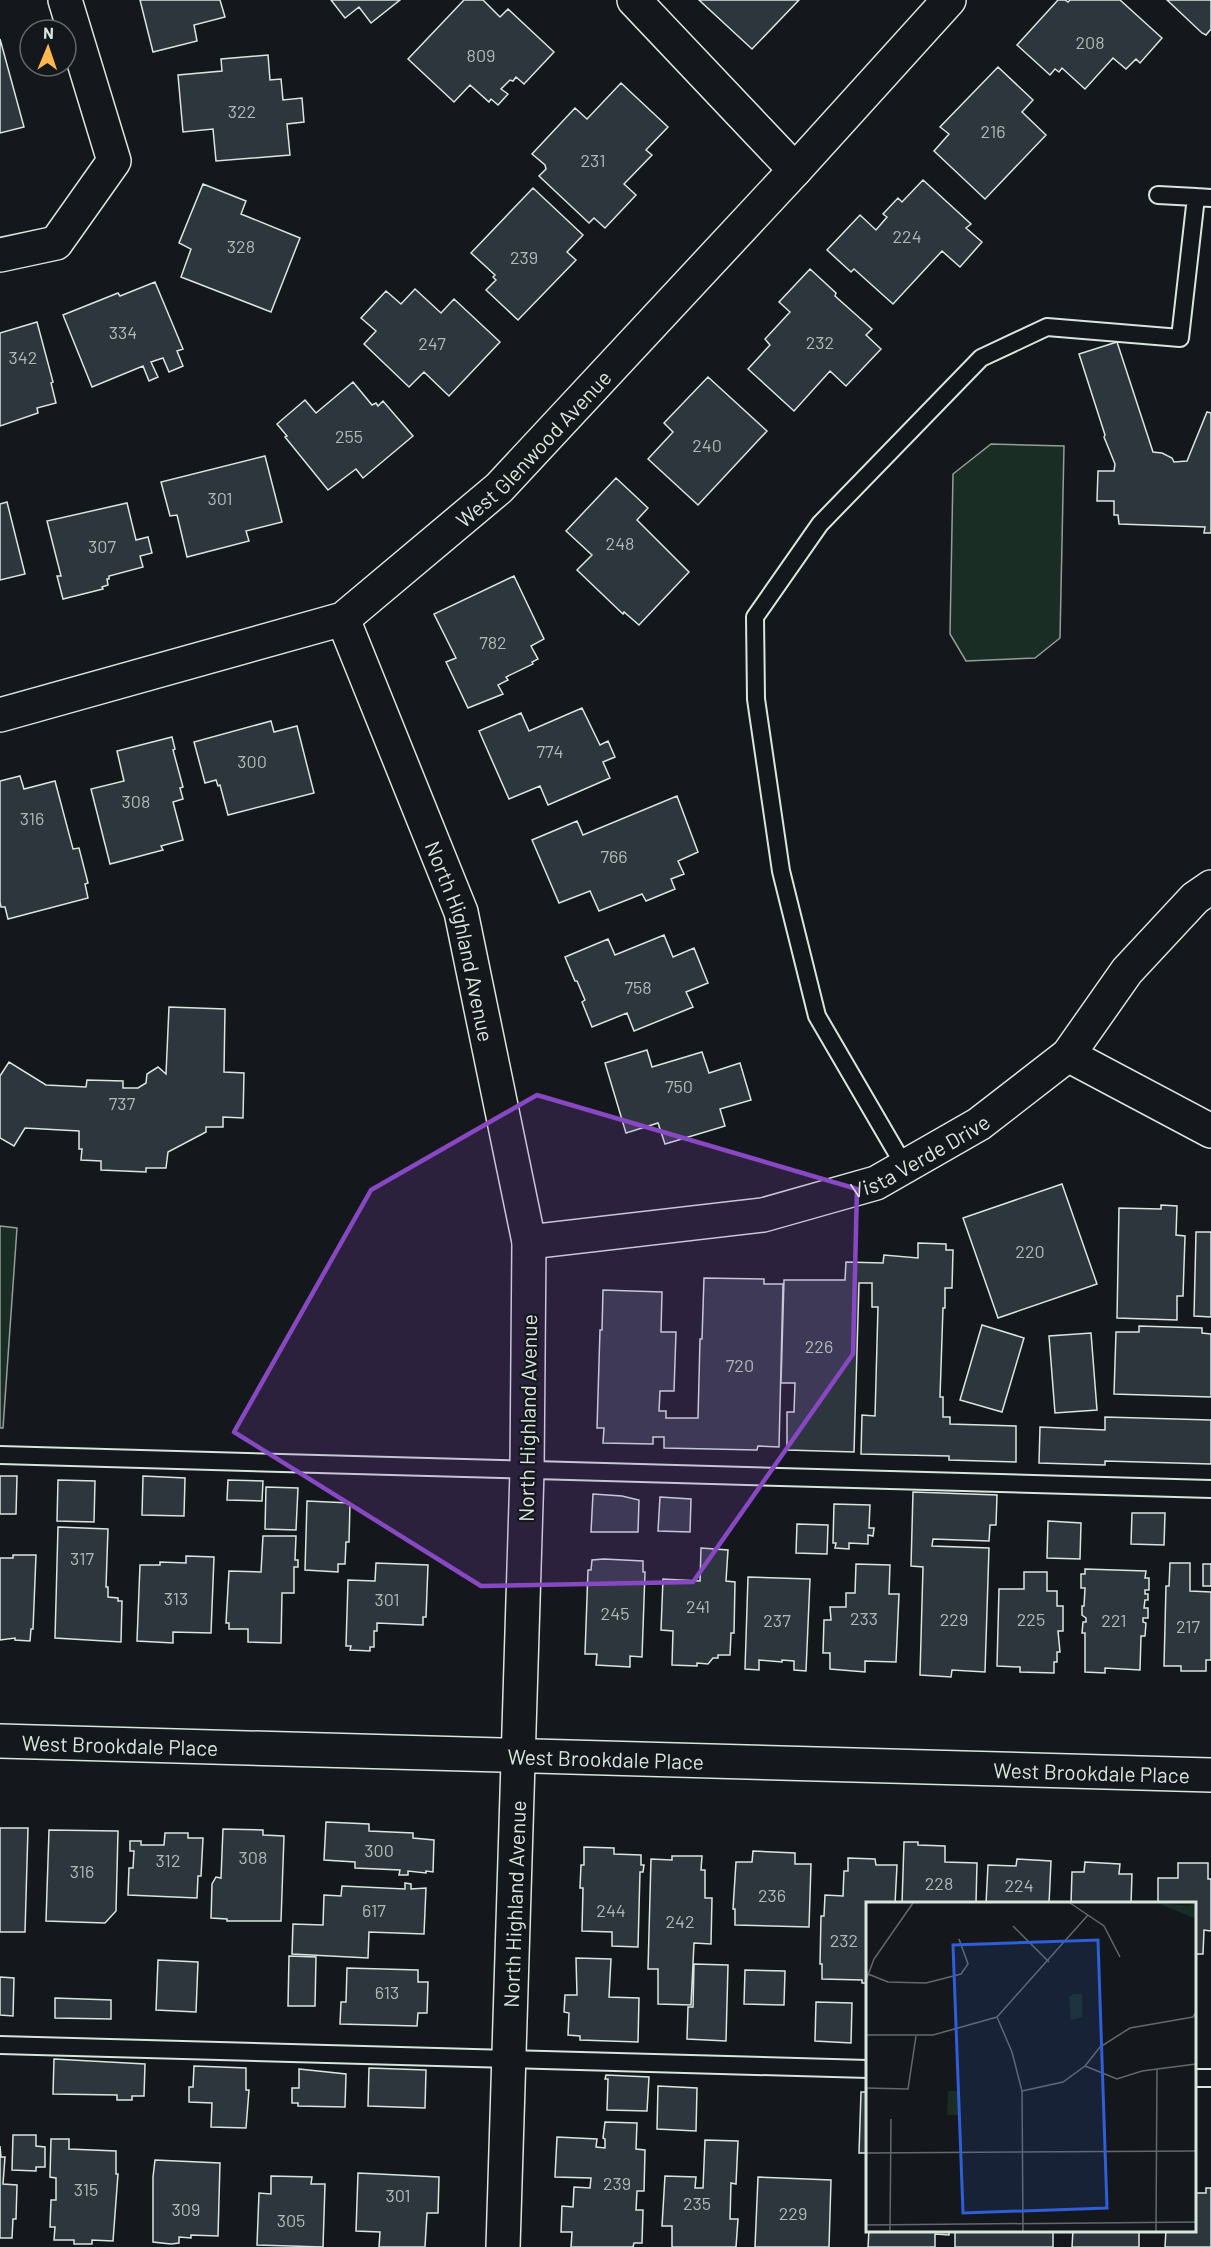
<svg xmlns="http://www.w3.org/2000/svg" width="1211" height="2247" font-family="Barlow,sans-serif">
	<style>
		.green { fill: #1a2d24; stroke: #939e99; stroke-width: 1.5 }
		.building { fill: #2c363c; stroke: #d8e6dc; stroke-width: 1.5 }
		.lines { fill: none; stroke-linecap: round; stroke-linejoin: round }
		.service-casing { stroke: #d8e6dc; stroke-width: 20 }
		.minor-casing { stroke: #d8e6dc; stroke-width: 36 }
		.service { stroke: #14181c; stroke-width: 16 }
		.minor { stroke: #14181c; stroke-width: 33 }
		.marked { fill: #8948c3; fill-opacity: 0.2; stroke: #8948c3; stroke-width: 4.5; stroke-linejoin: round }
		.labels { text-anchor: middle; dominant-baseline: central; stroke-width: 4.5; stroke-linejoin: round; paint-order: stroke }
		.number-label { font-size: 18px; fill: #adbab4 }
		.street-label { font-size: 21px; fill: #d8e6dc; stroke: #14181c }
		.inset-road { fill: none; stroke: #626a69; stroke-width: 1.5 }
		.view { fill: #305dd8; fill-opacity: 0.15; stroke: #305dd8; stroke-width: 3 }
		.inset-edge { fill: none; stroke: #d8e6dc; stroke-width: 3 }
	</style>
	<rect width="100%" height="100%" fill="#14181c"/>
	<path class="green" d="M991,444L1064,446L1060,638L1035,658L966,661L950,634L953,474Z
		M0,1226L17,1228L3,1428H0Z"/>
	<path class="building" d="M140,0H220L225,17L194,25L197,41L153,52Z
		M331,0H400L371,23L359,7L345,18Z
		M464,0H483L500,17L508,9L554,52L524,84L516,77L513,81L510,80L501,89L508,94L498,105L491,99L489,102L470,85L454,102L408,59Z
		M699,0H799L752,49Z
		M1058,0H1065L1068,2L1070,0H1120L1162,38L1140,63L1136,59L1126,69L1113,58L1085,89L1062,68L1059,72L1055,69L1050,75L1017,45Z
		M1167,0H1211V29L1206,35L1202,33Z
		M0,39L24,127L0,133Z
		M268,55L270,80L281,79L283,100L302,98L304,122L287,124L290,155L216,161L213,129L183,132L178,75L222,71L221,59Z
		M998,67L1033,100L1022,112L1046,135L985,199L934,151L949,134L940,127Z
		M621,83L668,127L646,150L652,155L624,184L636,195L605,228L594,218L589,223L539,176L546,169L545,165L532,154L575,108L587,119Z
		M923,180L971,224L966,228L982,242L960,267L942,251L893,304L854,269L851,272L827,250L860,215L876,230L887,217L883,214L898,198L902,202Z
		M203,184L246,201L241,214L300,238L271,312L181,277L191,249L179,243Z
		M533,188L583,235L567,252L576,260L518,320L486,290L496,280L493,277L495,275L471,253Z
		M810,269L836,293L835,296L872,329L866,335L881,349L846,386L830,371L794,411L748,369L770,345L765,339L790,312L779,302Z
		M155,282L183,349L177,351L183,366L169,372L163,358L151,362L158,377L149,381L143,366L92,387L63,315L118,293L120,296Z
		M415,289L441,313L454,299L500,342L449,396L424,372L409,387L364,344L376,331L361,318L386,291L401,304Z
		M37,322L53,382L51,383L56,403L37,408L38,413L0,426V333Z
		M1117,342L1153,452L1162,453L1172,458L1174,462L1187,461L1207,412L1211,413V533H1204L1205,527L1119,524L1118,515H1114V501H1097L1098,471H1114L1115,464L1104,437L1105,435L1079,354Z
		M708,377L767,431L698,505L648,459L673,432L664,423Z
		M353,382L372,405L376,403L378,406L383,401L413,436L363,478L356,469L328,490L285,437L287,436L277,424L305,400L316,413Z
		M265,456L282,522L246,531L249,541L187,557L177,515L170,516L161,482Z
		M616,478L648,508L637,520L689,572L639,625L624,612L623,614L577,570L592,555L566,531Z
		M7,502L25,574L0,580V504Z
		M127,503L136,540L148,537L152,553L140,556L143,567L109,576V579H107L108,585L102,587L103,589L63,599L57,576H61L47,521Z
		M514,576L544,639L531,646L538,659L532,662L533,664L506,677L508,680L498,685L503,694L468,708L446,662L456,658L434,614Z
		M582,708L600,745L608,741L615,757L603,762L610,778L548,805L540,786L509,799L479,731L521,713L529,731Z
		M271,721L274,732L297,726L314,793L228,815L220,785L218,786L216,780L205,783L194,742Z
		M172,737L175,749L173,750L183,787L180,788L183,799L173,802L183,840L161,846L163,850L110,864L91,789L124,781L117,751Z
		M20,776L24,789L55,781L73,849L79,848L88,883L85,884L88,898L8,919L5,907H1L0,902V781Z
		M677,796L698,852L678,861L684,874L671,879L675,889L646,901L642,894L599,911L590,891L559,903L532,840L577,821L583,835Z
		M664,935L673,957L694,948L708,983L686,992L693,1007L634,1031L627,1013L592,1027L582,1002L585,1000L577,981H575L565,957L608,939L615,955Z
		M169,1007L225,1009L224,1072L244,1073L243,1118L223,1117V1127H206V1132L168,1152L166,1168H146V1172L101,1170V1161L81,1160L82,1149H79V1131L25,1128L14,1146L0,1138V1076L9,1062L46,1085L86,1087L87,1080L123,1081V1088H138L146,1083L147,1074L158,1067L166,1074Z
		M647,1050L652,1067L702,1052L709,1073L740,1063L751,1100L720,1109L725,1126L665,1144L658,1123L626,1133L605,1063Z
		M1062,1184L1097,1284L998,1318L963,1218Z
		M1161,1205L1177,1206L1176,1235L1185,1236L1183,1296H1177V1320L1117,1318L1119,1208L1161,1209Z
		M1196,1232H1211V1317L1194,1316Z
		M918,1243L946,1244V1250H953L952,1288H945V1308H943L940,1397H943V1417H950V1424L1016,1426V1462L949,1460V1456L861,1454L862,1415L875,1416L878,1307H872V1283H859L854,1452L787,1450V1412H794L795,1383H781L784,1280H845L846,1262L883,1263L884,1255L918,1258Z
		M704,1278L764,1279V1284H783L779,1447L758,1446L757,1450L664,1448V1437H653V1444L603,1443L604,1428H597L600,1330H602L603,1290L662,1292L661,1332H676L674,1391H660L659,1411H666V1418H698L700,1339H702Z
		M982,1325L1024,1338L1002,1412L960,1400Z
		M1139,1326L1202,1328V1333L1211,1334V1397L1114,1394L1116,1332H1139Z
		M1091,1333L1097,1410L1055,1413L1049,1336Z
		M1105,1417L1211,1420V1464L1105,1461V1465L1039,1463L1040,1427L1105,1430Z
		M0,1476H17L16,1514H0Z
		M143,1476L185,1478L184,1516L142,1515Z
		M58,1480L95,1481L94,1522L57,1521Z
		M228,1480L263,1481L262,1501L227,1500Z
		M266,1487L298,1488L296,1530L265,1529Z
		M913,1492L997,1495L996,1525H990L989,1541L933,1539L932,1546L989,1548L985,1672L952,1670L951,1677L920,1675L923,1567L911,1566Z
		M593,1494L622,1496L639,1500L638,1532H591Z
		M660,1497L691,1499L690,1532L658,1531Z
		M307,1501L350,1503L349,1542H346L345,1564H338V1572L305,1570Z
		M834,1504L870,1505L869,1528H874L873,1536L868,1535V1544L849,1543V1549L835,1548L836,1543H833Z
		M1132,1513H1165L1164,1545L1131,1544Z
		M1048,1521L1081,1523L1080,1559L1047,1558Z
		M797,1524L828,1525L827,1554L796,1553Z
		M58,1527L108,1529L106,1587H108V1597L118,1598V1601H122L121,1642L55,1638Z
		M263,1536H296L295,1560H298V1567H294V1593H282L281,1643L248,1642V1629H229V1623H226L229,1571L261,1572Z
		M701,1548L728,1550L726,1581L735,1582L734,1633H731L730,1655H718V1658H713L708,1664L697,1663V1666L672,1665L673,1631L661,1630L663,1579L700,1581Z
		M13,1555H36L33,1629H31L30,1641L15,1640V1638L0,1640V1558H13Z
		M186,1556L214,1557L211,1633L173,1632V1643L137,1641L140,1565H160V1562L186,1563Z
		M604,1559L643,1561V1572H645L642,1657L630,1656V1667L596,1665L597,1654H585L588,1570H591L592,1560Z
		M376,1563L428,1565L426,1617H423V1625L377,1623V1631H374V1647H370V1651L350,1650L351,1646H346L348,1580L375,1581Z
		M1170,1563H1190V1591L1211,1592V1660H1206V1671H1181V1666H1164L1166,1586H1169Z
		M856,1564L890,1565L889,1594H899L896,1662L865,1661V1672L830,1669V1653H823L824,1620H831L830,1607H846V1593H855Z
		M1203,1564H1211V1586H1203Z
		M1085,1569L1146,1571L1145,1578H1149V1590H1145V1594H1148V1600H1145L1144,1608H1148V1618H1143V1622L1146,1623L1145,1636H1141L1140,1670L1105,1668V1673L1085,1672V1633H1082L1083,1622H1086V1618L1082,1615V1606H1084L1085,1588H1081V1574H1085Z
		M1024,1572H1047V1591H1057V1606H1063V1631H1058L1060,1652H1057V1662H1054V1673L1020,1672V1667L997,1666L999,1589H1024Z
		M748,1577L810,1579L806,1671L794,1670V1661L782,1660V1662L759,1660V1670L745,1669Z
		M326,1822L369,1824V1831L413,1833V1838L434,1840L433,1872L426,1871V1873L408,1871V1875H399L400,1870L355,1868V1862L324,1860Z
		M0,1828H28L25,1932H0Z
		M223,1829L263,1830V1835L284,1836L281,1921H227V1919L211,1918L212,1884L216,1877L221,1878Z
		M49,1830L118,1831L116,1911L105,1923L46,1921Z
		M165,1833H188V1838H203L201,1876H198L197,1898L128,1895L129,1868H133L134,1851H130V1841H141V1845H164Z
		M904,1842H918V1845L945,1846V1862L977,1863L976,1903L902,1904Z
		M584,1847L614,1848V1854L641,1855V1865H644L643,1872H640L638,1947L612,1946V1932L582,1931L583,1888H580L581,1865H584Z
		M753,1851L795,1853V1864H811L809,1927L735,1925V1909H733L736,1862H752Z
		M672,1856H702L701,1870H705V1898H712L711,1944L694,1943L691,2005L658,2004V1969H648L651,1859L672,1860Z
		M848,1858L875,1859L876,1865H897L895,1904H868V1983H862V1980L822,1979V1964H820L821,1916H824L825,1895L843,1896L844,1871H848Z
		M1017,1859L1051,1861L1049,1904H986L988,1865L1016,1866Z
		M1085,1862L1120,1864L1119,1874H1132L1131,1904H1071L1072,1872H1084Z
		M1178,1863H1208V1879H1211V1931L1204,1930L1203,1954H1194V1904H1158V1878H1178Z
		M405,1883L411,1884V1889L426,1888L424,1934L369,1932L368,1958L292,1954L293,1924L323,1925L324,1895L341,1896L342,1886L405,1889Z
		M289,1956L316,1957L315,2006H288Z
		M576,1958L611,1959L609,1997L639,1998L638,2042L580,2040V2036L568,2035L569,2013L564,2012L565,1995H577Z
		M158,1960L198,1962L196,2012L156,2010Z
		M694,1964L728,1965L726,2041L687,2039L688,2007H693Z
		M347,1968L418,1970V1982H428L427,2013H418L417,2026L340,2024L341,2002H346Z
		M745,1970L785,1971L784,2005L744,2004Z
		M0,1977L14,1978L13,2016L0,2015Z
		M55,1998L111,2000V2019L55,2018Z
		M816,2002L852,2003L851,2043L815,2041Z
		M54,2059L145,2064L144,2096H132V2100H117V2095L53,2094Z
		M194,2066L246,2068V2090H249L246,2128L211,2127L212,2103L189,2102V2087H193Z
		M369,2068L426,2070L425,2108L368,2106Z
		M299,2069L346,2074L345,2107L298,2106V2103H292V2088H299Z
		M606,2075L649,2077L647,2111L607,2110L608,2079H605Z
		M658,2086L697,2088L696,2131L657,2129Z
		M861,2092H868V2153H859Z
		M605,2122L637,2123L636,2149L645,2150L644,2191H637L636,2210H643L642,2243H634L633,2247H571L572,2232H561L562,2206L573,2207L574,2187L590,2188L591,2178L555,2177L557,2137L597,2139L596,2147L605,2148V2139L603,2138Z
		M13,2135H36V2146L45,2147V2167H36V2171L12,2170Z
		M51,2139H69V2149L116,2151V2174H118L113,2241L92,2240V2244H74V2240H54L55,2227H50L51,2200H56V2178L50,2177Z
		M705,2140L738,2141L736,2184L731,2183L730,2219H738L736,2247H672V2226H662L665,2176L696,2177L695,2188H703Z
		M0,2146L1,2157H5L3,2184L17,2185L16,2219H13L12,2238H0Z
		M155,2160L220,2163L218,2236L191,2235V2238L179,2237V2243L171,2244L153,2242V2177Z
		M358,2173L439,2177L438,2213H427L425,2247H379L380,2232L356,2231Z
		M271,2176L312,2177L311,2184H325L323,2247L257,2245L259,2193L271,2194Z
		M758,2177L831,2180L829,2247H755Z
		M1206,2188H1211V2247H1165L1166,2230H1194V2193H1206Z
		M869,2230H949V2235L935,2234V2247H868Z
		M955,2230H1053V2247H955Z
		M1073,2230H1139V2247H1072Z"/>
	<g class="lines">
		<g class="service-casing">
			<path id="service" d="M1196,197L1211,198
				M905,1167L817,1016L781,871L756,699L755,617L820,524L981,358L1047,327L1180,338L1196,197L1158,195
				M0,1455L1211,1489
				M0,2045L868,2069
				M1194,2078H1211"/>
		</g>
		<g class="minor-casing">
			<g id="minor">
				<path d="M634,0L795,170"/>
				<path d="M0,255L56,243L114,161L65,0"/>
				<path id="s1" d="M343,619L461,912L529,1242L527,1471L503,2247"/>
				<path id="s2" d="M0,715L343,619L499,488L795,170L949,0"/>
				<path d="M1068,1055L1211,1131"/>
				<path id="s3" d="M529,1242L763,1215L876,1183L979,1124L1068,1055L1127,971L1195,898L1211,887"/>
				<path id="s4" d="M0,1741L1211,1775"/>
			</g>
		</g>
		<use href="#service" class="service"/>
		<use href="#minor" class="minor"/>
	</g>
	<path class="marked" d="M537,1095L857,1189L853,1354L693,1582L481,1586L234,1432L371,1190Z"/>
	<g class="labels">
		<g class="number-label">
			<text x="1090" y="42">208</text>
			<text x="481" y="55">809</text>
			<text x="242" y="111">322</text>
			<text x="993" y="131">216</text>
			<text x="593" y="160">231</text>
			<text x="907" y="236">224</text>
			<text x="241" y="246">328</text>
			<text x="524" y="257">239</text>
			<text x="123" y="332">334</text>
			<text x="820" y="342">232</text>
			<text x="432" y="343">247</text>
			<text x="23" y="357">342</text>
			<text x="349" y="436">255</text>
			<text x="707" y="445">240</text>
			<text x="220" y="498">301</text>
			<text x="620" y="543">248</text>
			<text x="102" y="546">307</text>
			<text x="493" y="642">782</text>
			<text x="550" y="751">774</text>
			<text x="252" y="761">300</text>
			<text x="136" y="801">308</text>
			<text x="32" y="818">316</text>
			<text x="614" y="856">766</text>
			<text x="638" y="987">758</text>
			<text x="679" y="1086">750</text>
			<text x="122" y="1103">737</text>
			<text x="1030" y="1251">220</text>
			<text x="819" y="1346">226</text>
			<text x="740" y="1365">720</text>
			<text x="82" y="1558">317</text>
			<text x="176" y="1598">313</text>
			<text x="387" y="1599">301</text>
			<text x="698" y="1606">241</text>
			<text x="615" y="1613">245</text>
			<text x="864" y="1618">233</text>
			<text x="954" y="1619">229</text>
			<text x="1031" y="1619">225</text>
			<text x="777" y="1620">237</text>
			<text x="1114" y="1620">221</text>
			<text x="1188" y="1626">217</text>
			<text x="379" y="1850">300</text>
			<text x="253" y="1857">308</text>
			<text x="168" y="1860">312</text>
			<text x="82" y="1871">316</text>
			<text x="939" y="1883">228</text>
			<text x="1019" y="1885">224</text>
			<text x="772" y="1895">236</text>
			<text x="374" y="1910">617</text>
			<text x="611" y="1910">244</text>
			<text x="680" y="1921">242</text>
			<text x="844" y="1940">232</text>
			<text x="387" y="1992">613</text>
			<text x="617" y="2183">239</text>
			<text x="86" y="2189">315</text>
			<text x="398" y="2195">301</text>
			<text x="697" y="2203">235</text>
			<text x="186" y="2209">309</text>
			<text x="793" y="2213">229</text>
			<text x="291" y="2220">305</text>
		</g>
		<g class="street-label">
			<text stroke="none"><textPath href="#s2" startOffset="612">West Glenwood Avenue</textPath></text>
			<text stroke="none"><textPath href="#s1" startOffset="344">North Highland Avenue</textPath></text>
			<text stroke="none"><textPath href="#s3" startOffset="404">Vista Verde Drive</textPath></text>
			<text transform="translate(527 1418) rotate(-89)">North Highland Avenue</text>
			<text stroke="none"><textPath href="#s4" startOffset="120">West Brookdale Place</textPath></text>
			<text stroke="none"><textPath href="#s4" startOffset="606">West Brookdale Place</textPath></text>
			<text stroke="none"><textPath href="#s4" startOffset="1092">West Brookdale Place</textPath></text>
			<text transform="translate(514 1904) rotate(-88)">North Highland Avenue</text>
		</g>
	</g>
	<g transform="translate(866 1902)">
		<rect width="330" height="330" fill="#14181c"/>
		<path d="M292,1L322,4L330,1V17ZM207,92H216V115L205,118L203,95ZM82,189H94V213H81Z" fill="#1a2d24"/>
		<path class="inset-road" d="M204,1L238,24L254,55M147,24L183,60M2,72L22,80L60,81L95,72L102,62L93,37M0,78L8,57L47,1M131,115L146,150L156,189L157,329M0,133H67L131,115L222,13M219,164L251,177L276,169L330,162M0,186L42,187L50,134M156,189L197,180L219,164L234,145L264,126L327,115L330,110M0,251L330,249M0,323L330,320M24,329L25,217M290,329L291,167"/>
		<path class="view" d="M232,38L241,306L97,311L87,43Z"/>
		<rect width="330" height="330" class="inset-edge"/>
	</g>
	<g transform="translate(48 48) rotate(2)"><circle r="28" fill="#14181c" stroke="#626a69" stroke-width="1.5"/>
	<path d="M0-4.5L10 22L0 15L-10 22Z" fill="#ffb74d"/>
	<text y="-9" font-size="16" font-weight="bold" text-anchor="middle" fill="#d8e6dc">N</text>
	</g>
</svg>
